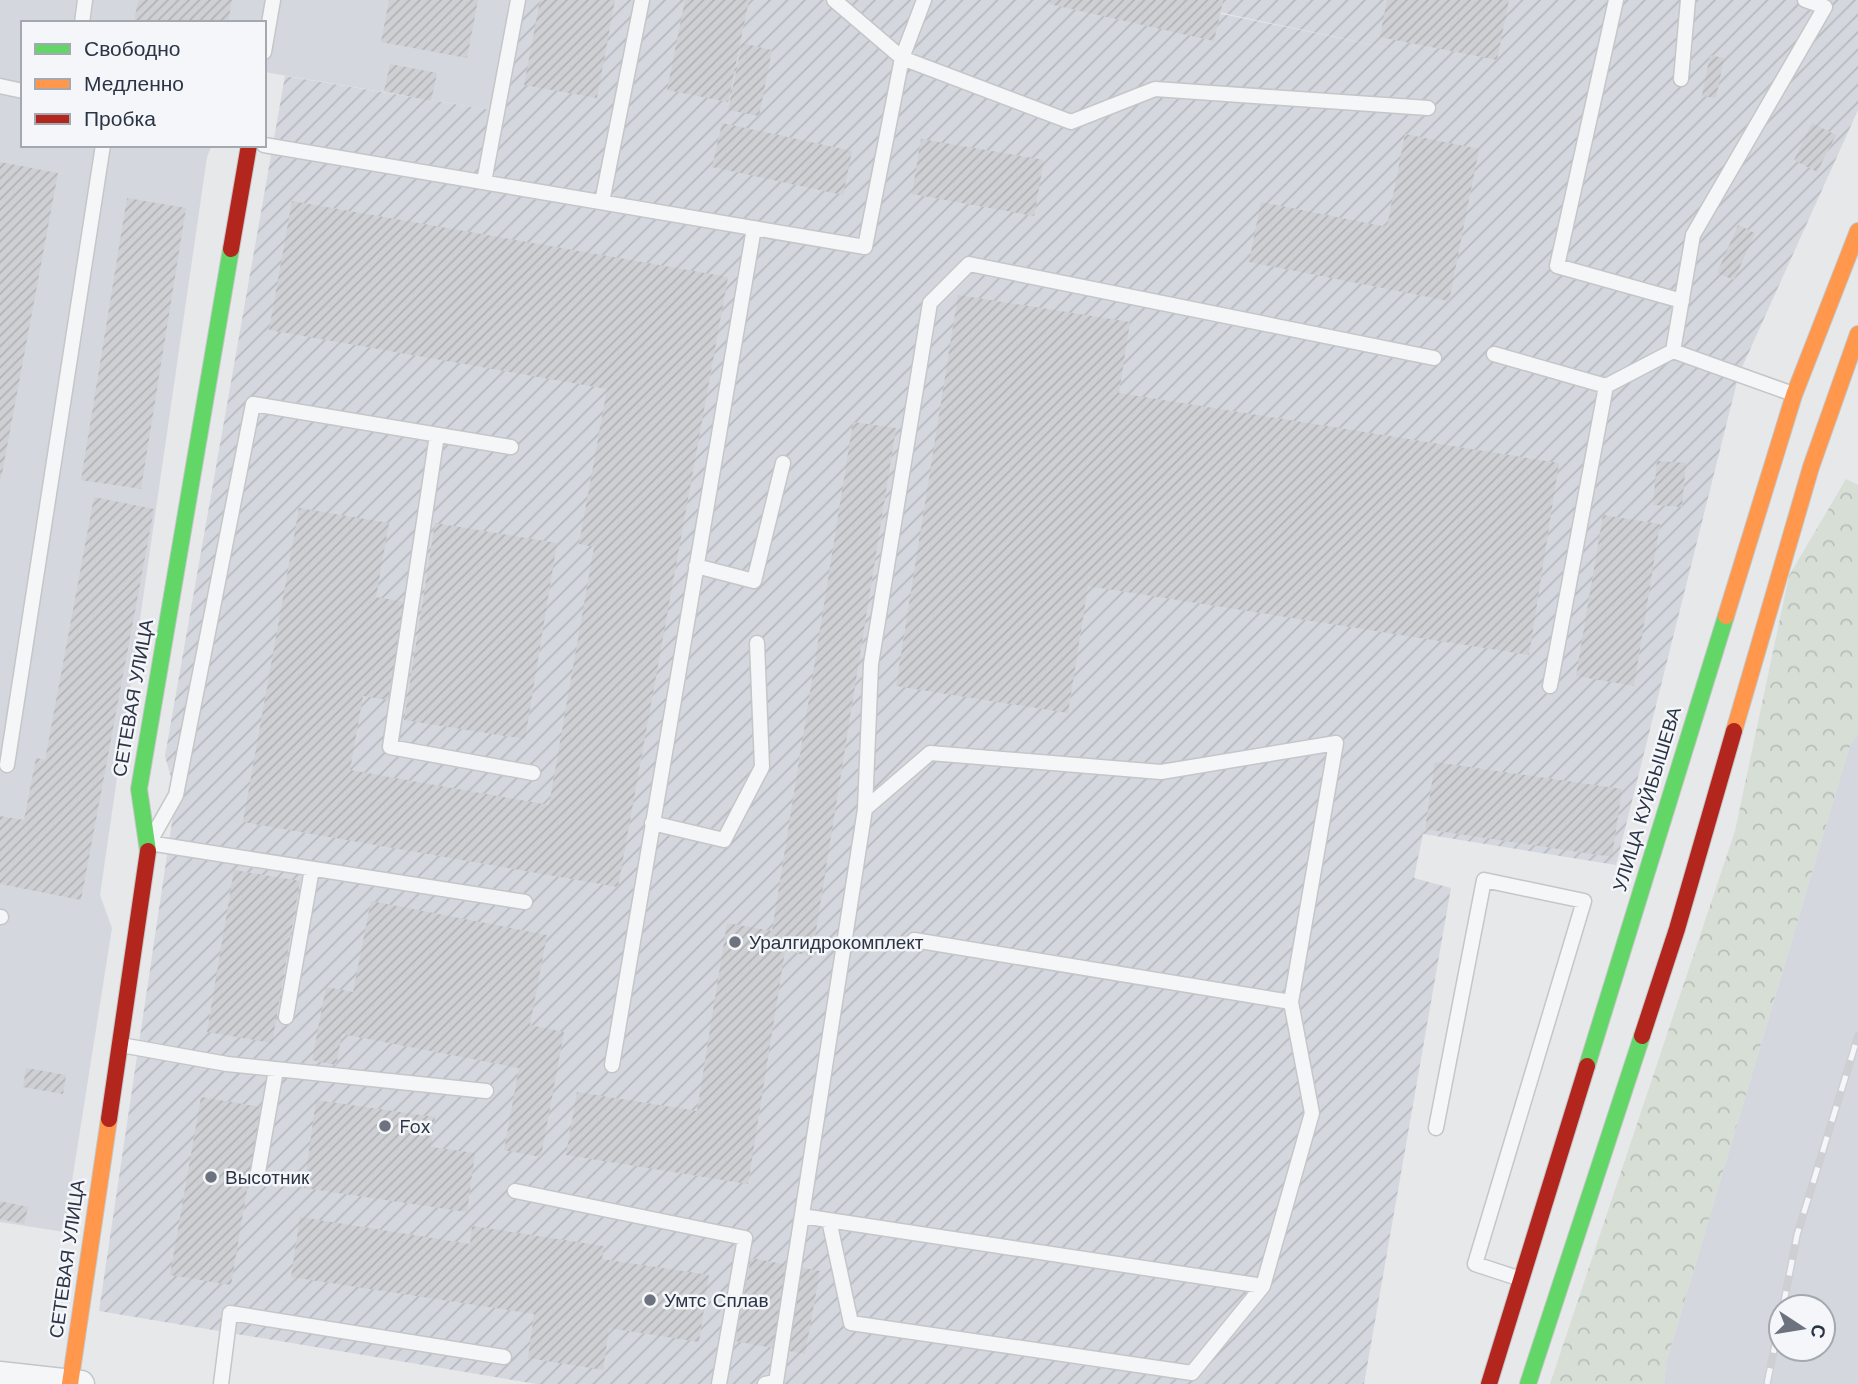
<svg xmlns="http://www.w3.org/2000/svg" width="1858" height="1384" font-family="'Work Sans',sans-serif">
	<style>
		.built { fill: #d4d7dd; fill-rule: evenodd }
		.industrial { fill: url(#industrial-furrows) }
		.forest { fill: url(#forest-crowns) }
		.building { fill: url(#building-hatch) }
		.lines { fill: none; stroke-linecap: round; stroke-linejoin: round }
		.lane-casing { stroke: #c4c6c8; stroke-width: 17 }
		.street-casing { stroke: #c4c6c8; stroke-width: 29 }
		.fast-casing { stroke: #c4c6c8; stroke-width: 18 }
		.slow-casing { stroke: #c4c6c8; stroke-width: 18 }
		.jam-casing { stroke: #c4c6c8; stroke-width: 18 }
		.lane { stroke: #f5f6f7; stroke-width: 14 }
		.street { stroke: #f5f6f7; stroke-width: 26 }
		.fast { stroke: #63d668; stroke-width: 16 }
		.slow { stroke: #ff974d; stroke-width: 16 }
		.jam { stroke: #b3261e; stroke-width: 16 }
		.rail-casing { stroke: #cecfd2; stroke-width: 8 }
		.rail { stroke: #f4f6f9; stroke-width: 5; stroke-dasharray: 16; stroke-linecap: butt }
		.poi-dot { fill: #6c737f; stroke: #f4f6f9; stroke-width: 2.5 }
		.labels { text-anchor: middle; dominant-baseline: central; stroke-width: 5; stroke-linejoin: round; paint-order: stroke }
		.street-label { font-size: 19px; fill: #2b3445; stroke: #f4f6f9 }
		.poi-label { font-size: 19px; fill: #2b3445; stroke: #f4f6f9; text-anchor: start }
	</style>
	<defs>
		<pattern id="industrial-furrows" width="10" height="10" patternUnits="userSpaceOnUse" patternTransform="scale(1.75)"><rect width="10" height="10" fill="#d4d7dd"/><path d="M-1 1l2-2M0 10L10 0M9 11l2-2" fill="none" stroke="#b6b9bf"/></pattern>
		<pattern id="forest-crowns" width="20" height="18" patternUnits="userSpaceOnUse" patternTransform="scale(1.75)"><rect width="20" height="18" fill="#d6ded6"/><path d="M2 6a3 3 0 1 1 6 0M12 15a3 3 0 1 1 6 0" fill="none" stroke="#b8bfb9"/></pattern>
		<pattern id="building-hatch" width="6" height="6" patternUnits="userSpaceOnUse" patternTransform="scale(1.75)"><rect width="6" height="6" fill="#ced0d3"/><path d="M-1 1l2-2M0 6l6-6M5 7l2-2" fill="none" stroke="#b1b3b6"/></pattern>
	</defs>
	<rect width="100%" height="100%" fill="#e6e8ea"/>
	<path class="built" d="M0,0H509L490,110L264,72V23H23V145H212L207,157L100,895L112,928L64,1232L0,1222Z
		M1858,733V1384H1664L1666,1363L1849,748ZM1781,1307H1823V1349H1781Z"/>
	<path class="industrial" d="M509,0H1154L1402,51L1162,0H1858V110L1739,374L1616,865L1423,834L1414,878L1451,888L1364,1384H537L99,1311L176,795L165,756L285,76L490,110Z"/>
	<path class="forest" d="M1846,479L1858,485V733L1849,748L1666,1363L1664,1384H1550L1735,831L1789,576Z"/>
	<path class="building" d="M138,0H232L228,23H134Z
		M389,0H478L467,58L381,42Z
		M540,0H615L597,98L524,85Z
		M685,0H749L728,102L667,90Z
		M1050,0H1219L1223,1L1214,41L1049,4Z
		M1387,0H1509L1497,60L1380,37Z
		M742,43L772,50L759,116L728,110Z
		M1710,55L1724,58L1716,98L1702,96Z
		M390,64L437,73L431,101L384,91Z
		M722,123L852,151L843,195L712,167Z
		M1812,123L1836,135L1817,172L1794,160Z
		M1405,134L1479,149L1449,301L1249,262L1261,202L1387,227Z
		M921,139L1044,160L1034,216L912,194Z
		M0,162L58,173L1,479H0Z
		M127,198L186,208L141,489L81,480Z
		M292,201L728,277L618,887L243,822L299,508L389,523L376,597L405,602L388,700L363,696L350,770L549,805L594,547L579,544L607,389L269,330Z
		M1738,225L1755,233L1734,280L1717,273Z
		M958,295L1130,322L1119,393L1559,463L1529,655L1088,586L1068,713L896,686Z
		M853,422L896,428L812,956L785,951L748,1184L566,1155L577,1092L697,1111L727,923L772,931Z
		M1657,461L1686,463L1682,507L1653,505Z
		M94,497L154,509L81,900L0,884V816L24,820L36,758L45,760Z
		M1603,515L1660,524L1634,686L1576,676Z
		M435,523L557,543L525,739L404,720Z
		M1435,762L1622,789L1612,857L1425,829Z
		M234,870L300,881L272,1043L207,1032Z
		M371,901L547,935L530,1025L564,1032L541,1157L504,1150L519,1068L342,1034L336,1065L312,1060L326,987L353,992Z
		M26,1068L66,1075L63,1094L23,1087Z
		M201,1097L261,1107L231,1285L170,1275Z
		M316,1100L435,1117L431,1147L475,1153L467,1212L304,1188Z
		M0,1201L28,1207L24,1224L0,1219Z
		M300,1217L470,1244L472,1226L604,1246L602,1259L709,1275L699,1342L609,1328L603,1370L528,1358L534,1314L291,1277Z
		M751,1258L820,1271L805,1354L735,1341Z"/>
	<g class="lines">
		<g class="lane-casing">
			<path id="lane" d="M834,0L902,58L1071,122L1155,89L1428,108
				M1616,0L1557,266L1682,301
				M82,23L85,0
				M264,52L273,0
				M1681,79L1688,0
				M0,86L23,91
				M264,145L865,247L902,58L924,0
				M484,182L518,0
				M602,202L642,0
				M1673,351L1693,235L1825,7L1805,0
				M1494,354L1606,386L1673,351L1793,394
				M437,435L390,747L533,773
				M511,447L253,404L176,795L149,843L525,902
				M696,566L754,581L783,463
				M1550,686L1606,386
				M7,765L103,145
				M865,809L871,664L930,303L969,264L1434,358
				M652,823L724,840L762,767L757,643
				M0,917H1
				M914,940L1291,1002
				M286,1017L312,869
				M121,1045L227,1064L486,1091
				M612,1065L754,228
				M1436,1128L1484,880L1584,901L1475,1264L1521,1279
				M258,1172L276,1070
				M515,1191L745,1238L719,1384
				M829,1220L851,1323L1192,1373L1263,1286
				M221,1384L230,1313L504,1357
				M765,1384L776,1382L865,809L930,753L1161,772L1336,743L1291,1002L1312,1113L1263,1286L802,1216"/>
		</g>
		<g class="street-casing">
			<path id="street" d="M0,1375L81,1384"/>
		</g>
		<g class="fast-casing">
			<path id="fast" d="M148,851L139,789L231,249
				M1587,1066L1726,616
				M1528,1384L1642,1036"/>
		</g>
		<g class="slow-casing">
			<path id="slow" d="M1726,616L1794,395L1858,231
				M1734,731L1811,467L1858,334
				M70,1384L109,1119"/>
		</g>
		<g class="jam-casing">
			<path id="jam" d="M231,249L249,145
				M1642,1036L1677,929L1734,731
				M109,1119L148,851
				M1489,1384L1587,1066"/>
		</g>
		<use href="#lane" class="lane"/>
		<use href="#street" class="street"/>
		<use href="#fast" class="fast"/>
		<use href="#slow" class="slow"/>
		<use href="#jam" class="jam"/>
		<g class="rail-casing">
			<path id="rail" d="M1783,1307L1797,1235L1858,1036
				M1767,1384L1781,1315"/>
		</g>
		<use href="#rail" class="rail"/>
	</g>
	<g class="poi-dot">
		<circle cx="735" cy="942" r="7"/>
		<circle cx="385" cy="1126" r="7"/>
		<circle cx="211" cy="1177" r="7"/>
		<circle cx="650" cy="1300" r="7"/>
	</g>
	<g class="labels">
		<g class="street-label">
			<text transform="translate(133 698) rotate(-80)">СЕТЕВАЯ УЛИЦА</text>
			<text transform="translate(1647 799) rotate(-73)">УЛИЦА КУЙБЫШЕВА</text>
			<text transform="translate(67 1259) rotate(-82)">СЕТЕВАЯ УЛИЦА</text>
		</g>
		<g class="poi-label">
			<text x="749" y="942">Уралгидрокомплект</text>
			<text x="399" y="1126">Fox</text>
			<text x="225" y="1177">Высотник</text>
			<text x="664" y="1300">Умтс Сплав</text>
		</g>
	</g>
	<rect x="21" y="21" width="245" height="126" fill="#f4f6f9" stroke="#a4a8b1" stroke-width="2"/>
	<rect x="35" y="44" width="35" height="10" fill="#63d668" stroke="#a4a8b1" stroke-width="2"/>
	<text x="84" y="56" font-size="21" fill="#2b3445">Свободно</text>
	<rect x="35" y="79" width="35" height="10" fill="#ff974d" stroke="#a4a8b1" stroke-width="2"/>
	<text x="84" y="91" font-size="21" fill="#2b3445">Медленно</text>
	<rect x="35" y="114" width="35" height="10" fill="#b3261e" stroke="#a4a8b1" stroke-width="2"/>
	<text x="84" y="126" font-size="21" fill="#2b3445">Пробка</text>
	<g transform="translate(1802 1328) rotate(102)"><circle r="33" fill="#f4f6f9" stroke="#a4a8b1" stroke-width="2"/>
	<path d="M0-5L12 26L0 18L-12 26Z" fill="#6c737f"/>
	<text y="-10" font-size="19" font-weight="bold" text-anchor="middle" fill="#2b3445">С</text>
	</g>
</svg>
